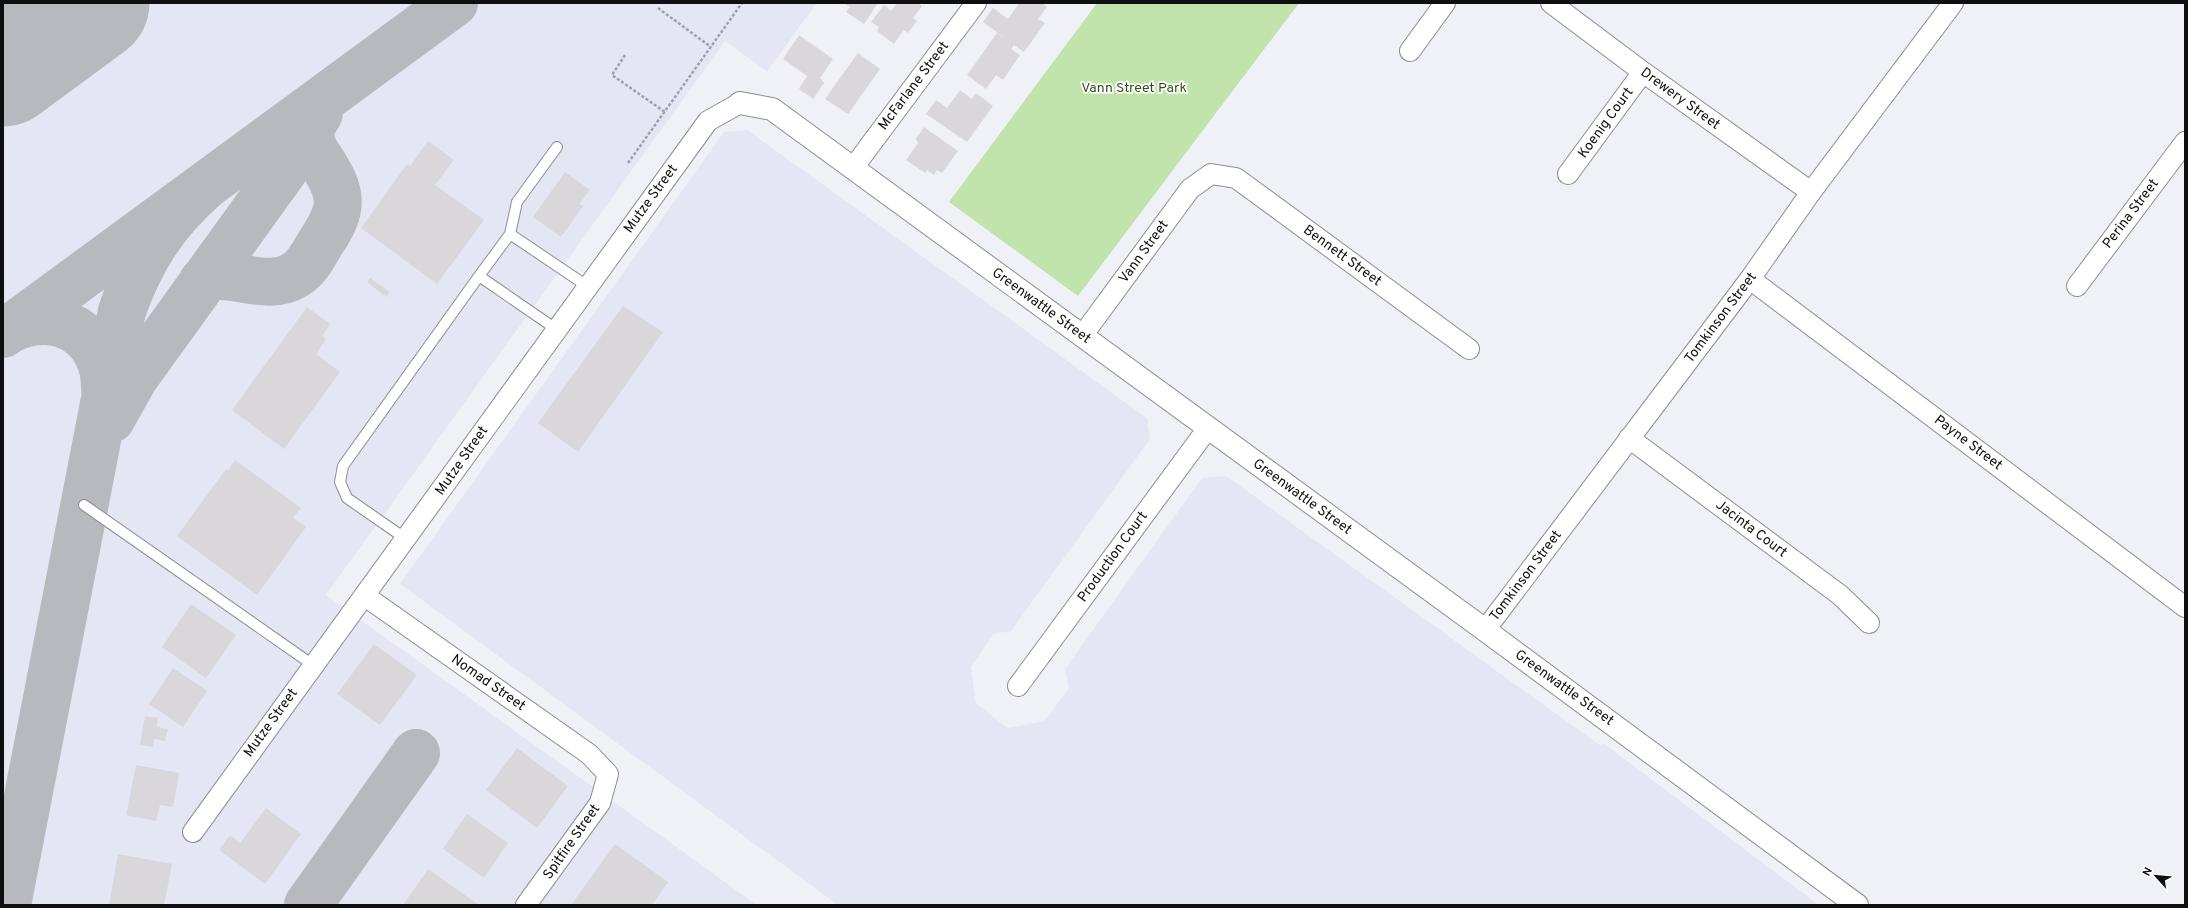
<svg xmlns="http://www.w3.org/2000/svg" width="2188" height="908" font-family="Overpass,sans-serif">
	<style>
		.built { fill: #e4e6f3 }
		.green { fill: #c1e3ac }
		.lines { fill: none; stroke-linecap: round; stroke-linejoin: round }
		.taxiway { stroke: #b8b9be; stroke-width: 48 }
		.runway { stroke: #b8b9be; stroke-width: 119 }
		.building { fill: #d9d7dc }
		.service-casing { stroke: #8c8c92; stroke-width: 12 }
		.minor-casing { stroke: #8c8c92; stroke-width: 22 }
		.tertiary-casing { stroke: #8c8c92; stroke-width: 24 }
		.path { stroke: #a0a1a5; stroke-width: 2.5; stroke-dasharray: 3 2; stroke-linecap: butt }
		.service { stroke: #fff; stroke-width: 10 }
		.minor { stroke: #fff; stroke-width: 20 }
		.tertiary { stroke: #fff; stroke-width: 22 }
		.labels { text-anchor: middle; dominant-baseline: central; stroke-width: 3.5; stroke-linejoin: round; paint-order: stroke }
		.street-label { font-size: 14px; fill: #0f0f11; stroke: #fff }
		.park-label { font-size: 14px; fill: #305116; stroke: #fff }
	</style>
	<rect width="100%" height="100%" fill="#f0f1f7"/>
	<path class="built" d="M3,3H817L767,71L725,41L326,595L757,905H3Z
		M747,130L1147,418L1150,439L1011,631L993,634L971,667L976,703L996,719L1008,728L1045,721L1069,688L1065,669L1202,478L1226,476L1601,746L1603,743L1819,905H838L400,584L724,132Z"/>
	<path class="green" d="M1097,3H1299L1078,296L949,202Z"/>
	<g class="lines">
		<path class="taxiway" d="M203,281C222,265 266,294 295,275C307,268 314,254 321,242C344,208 343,194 320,159C313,149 309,141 311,128
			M10,329C58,306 106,335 105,389
			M3,334L454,3
			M111,419L134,378L292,159L319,113
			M7,905L122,311C140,259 164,222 206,185
			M308,905L416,753"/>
		<path class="runway" d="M3,67L90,3"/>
	</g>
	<path class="building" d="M844,3H878L864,24L846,12L850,7Z
		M897,3H918L922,6L913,18L917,21L908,33L904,30L894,44L877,31L879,27L871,22L884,5L891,11Z
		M1019,3H1042L1047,7L1038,19L1045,23L1024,52L1014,45L1011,49L1020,55L1003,80L996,75L986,89L967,75L997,33L1006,39L983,22L993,8L1008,19Z
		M799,35L833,59L820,78L824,83L813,99L799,89L807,76L783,59Z
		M858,53L880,69L848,114L825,99Z
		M960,90L972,99L976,93L993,106L967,142L926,114L936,100L947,108Z
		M924,127L958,151L942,173L937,170L934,175L927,170L925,173L906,160L918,143L916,139Z
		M428,141L454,160L435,185L484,220L437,284L361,228L407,164L410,166Z
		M565,172L590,190L579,204L583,206L561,237L533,217Z
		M370,278L390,292L386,297L367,282Z
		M623,306L663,332L578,452L538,423Z
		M307,307L330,324L322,336L326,339L316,354L340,372L284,449L232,410Z
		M235,460L301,508L293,518L306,527L257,595L177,536L226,469L228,470Z
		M191,604L236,635L206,678L162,647Z
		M374,644L417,675L380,725L337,694Z
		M173,668L207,691L183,727L149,704Z
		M145,716L158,718L157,727L168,729L165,741L154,739L153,747L140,745Z
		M517,748L568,786L537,828L486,790Z
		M136,765L179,773L173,807L160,805L156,821L126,815Z
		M266,808L301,834L265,884L219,850L230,835L240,843Z
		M467,814L508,843L484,878L443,849Z
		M615,844L668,882L652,905H571Z
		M118,854L172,864L164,905H109Z
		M428,869L479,905H403Z"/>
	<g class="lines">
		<g class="service-casing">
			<path id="service" d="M510,234L517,202L557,147
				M556,329L479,276L510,234L587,286
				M84,505L313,665
				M406,539L347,498L340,482L343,466L479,276"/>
		</g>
		<g class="minor-casing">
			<path id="minor" d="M1551,3L1643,72L1811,192
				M1410,51L1445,3
				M853,168L976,3
				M1568,174L1643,72
				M1750,279L2185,607
				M2077,286L2185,142
				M1082,336L1190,189L1211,174L1236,178L1469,349
				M1629,438L1840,595L1869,623
				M365,596L589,754L608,774L600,803L526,905
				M1485,630L1750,279L1811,192L1953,3
				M1018,686L1208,428
				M193,832L708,121L740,103"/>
		</g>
		<g class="tertiary-casing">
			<path id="tertiary" d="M740,103L772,109L1485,630L1857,905"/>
		</g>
		<path class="path" d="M658,8L711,47
			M625,55L612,75L665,112
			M628,163L742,3"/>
		<use href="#service" class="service"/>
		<use href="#minor" class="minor"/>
		<use href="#tertiary" class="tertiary"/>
	</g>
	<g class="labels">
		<g class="street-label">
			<text transform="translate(914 86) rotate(-53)">McFarlane Street</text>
			<text transform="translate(1680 99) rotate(36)">Drewery Street</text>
			<text transform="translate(1606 123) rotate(-54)">Koenig Court</text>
			<text transform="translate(651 199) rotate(-54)">Mutze Street</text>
			<text transform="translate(2131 214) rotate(-53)">Perina Street</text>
			<text transform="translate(1144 252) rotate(-54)">Vann Street</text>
			<text transform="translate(1342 256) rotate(36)">Bennett Street</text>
			<text transform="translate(1041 306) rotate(36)">Greenwattle Street</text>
			<text transform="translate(1721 318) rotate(-53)">Tomkinson Street</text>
			<text transform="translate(1968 443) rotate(37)">Payne Street</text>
			<text transform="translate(462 461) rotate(-55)">Mutze Street</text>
			<text transform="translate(1302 497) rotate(36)">Greenwattle Street</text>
			<text transform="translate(1751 529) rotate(37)">Jacinta Court</text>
			<text transform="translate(1113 557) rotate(-54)">Production Court</text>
			<text transform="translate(1526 576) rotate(-53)">Tomkinson Street</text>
			<text transform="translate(488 683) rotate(35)">Nomad Street</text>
			<text transform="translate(1564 688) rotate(36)">Greenwattle Street</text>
			<text transform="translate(271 723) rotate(-54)">Mutze Street</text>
			<text transform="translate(572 842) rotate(-55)">Spitfire Street</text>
		</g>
		<g class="park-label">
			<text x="1134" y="88">Vann Street Park</text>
		</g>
	</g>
	<rect width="2188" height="908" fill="none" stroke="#0f0f11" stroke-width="8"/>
	<g transform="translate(2156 876) rotate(297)" stroke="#ffffff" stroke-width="3" paint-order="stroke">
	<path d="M0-3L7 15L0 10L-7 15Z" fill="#0f0f11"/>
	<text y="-6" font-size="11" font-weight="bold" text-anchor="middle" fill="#0f0f11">N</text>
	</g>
</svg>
